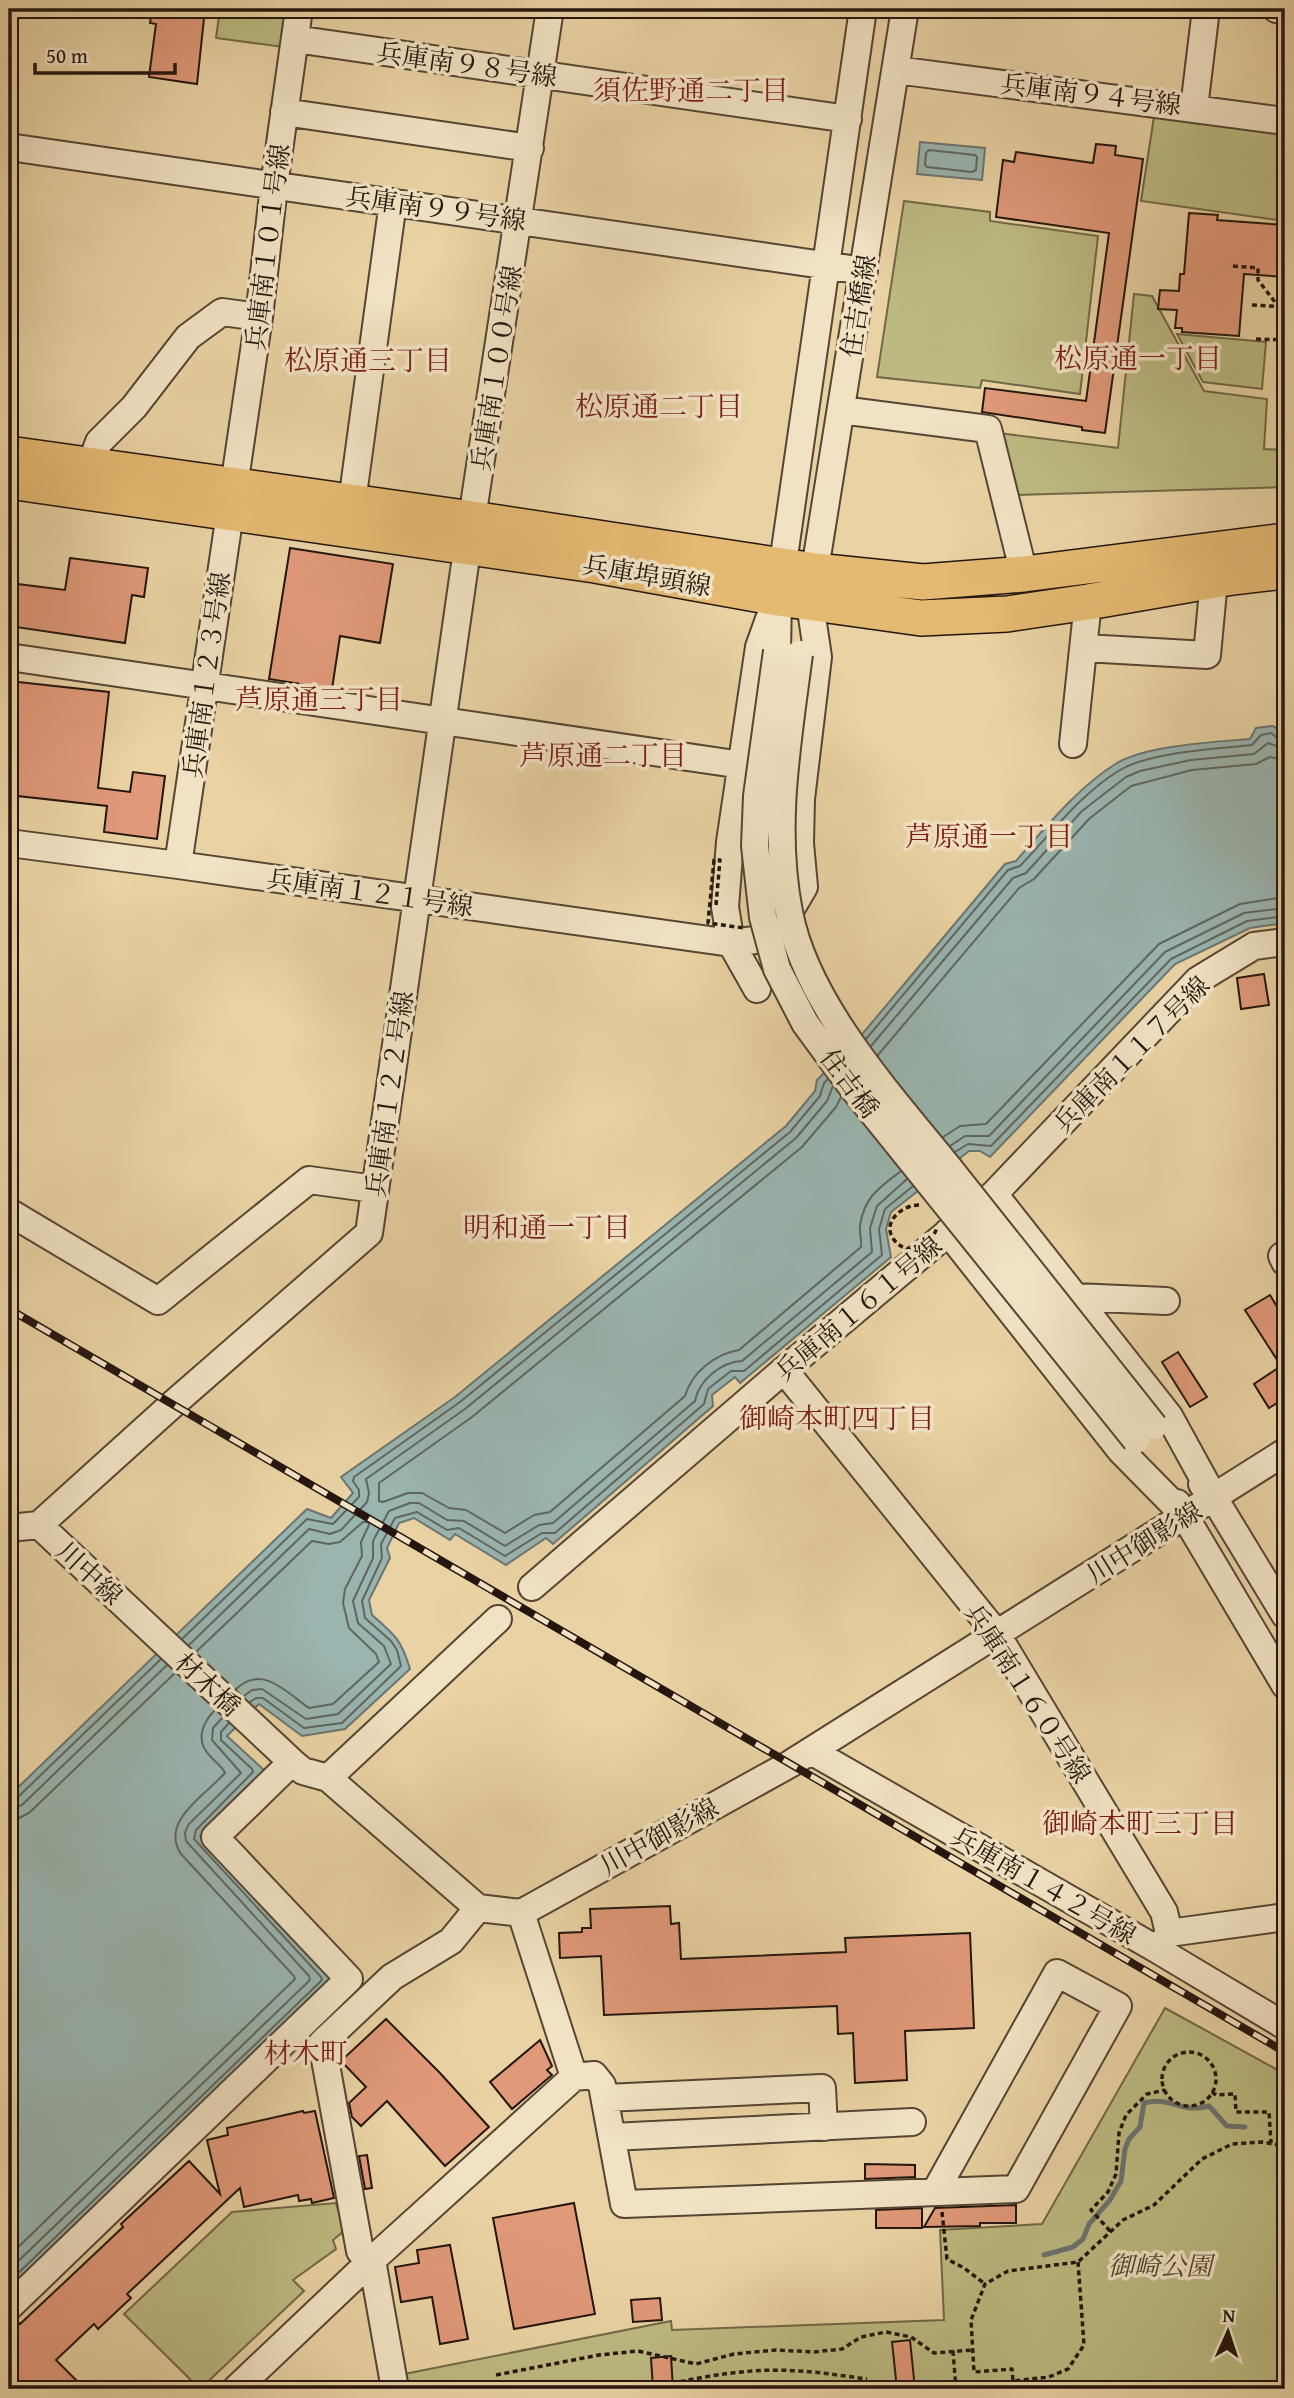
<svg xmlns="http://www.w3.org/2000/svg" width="1294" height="2398" font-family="'Gentium Book Plus','Noto Serif JP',serif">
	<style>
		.green { fill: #bcba81; stroke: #706848; stroke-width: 2 }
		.water { fill: #9ab5b0; stroke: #6b7570; stroke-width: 2 }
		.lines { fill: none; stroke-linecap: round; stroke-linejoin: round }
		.shore { stroke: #5f6660; stroke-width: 2 }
		.stream { stroke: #6b7570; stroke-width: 5 }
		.building { fill: #e09979; stroke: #24160f; stroke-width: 2 }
		.minor-casing { stroke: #554534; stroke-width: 30 }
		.major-casing { stroke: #24160f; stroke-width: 38 }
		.path { stroke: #24160f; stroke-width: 3.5; stroke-dasharray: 5 3.5; stroke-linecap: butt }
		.minor { stroke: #f1e2c3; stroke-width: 26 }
		.major { stroke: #e4b972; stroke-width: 35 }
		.rail-casing { stroke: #24160f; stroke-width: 8 }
		.rail { stroke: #f1e2c3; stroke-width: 5; stroke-dasharray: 16; stroke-linecap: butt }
		.minor-bridge-casing { stroke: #554534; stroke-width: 30; stroke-linecap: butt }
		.path-bridge { stroke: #24160f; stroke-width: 3.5; stroke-dasharray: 5 3.5; stroke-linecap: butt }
		.minor-bridge { stroke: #f1e2c3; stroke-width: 26 }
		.labels { text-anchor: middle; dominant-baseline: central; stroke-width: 7; stroke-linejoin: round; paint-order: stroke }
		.street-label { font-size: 26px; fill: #24160f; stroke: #f1e2c3 }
		.park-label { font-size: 26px; font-style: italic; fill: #524731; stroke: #f1e2c3 }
		.neighbourhood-label { font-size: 28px; fill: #7a1f14; stroke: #f1e2c3 }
	</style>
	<rect width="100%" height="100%" fill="#e9d2a3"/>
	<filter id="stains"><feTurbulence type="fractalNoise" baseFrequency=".00286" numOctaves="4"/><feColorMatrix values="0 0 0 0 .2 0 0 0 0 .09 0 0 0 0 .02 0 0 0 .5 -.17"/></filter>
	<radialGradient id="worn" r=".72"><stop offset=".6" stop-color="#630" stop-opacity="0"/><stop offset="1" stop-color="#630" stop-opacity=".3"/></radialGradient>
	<path class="green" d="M220,9H288L283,47L216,38Z
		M1155,110L1285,130V221L1141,201Z
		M904,201L990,212V221L1098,236L1080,394L982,380L980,388L877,377Z
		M1134,294L1152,296L1204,391L1267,399L1264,449L1285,450V487L1014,495L999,433L1118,448Z
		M1177,334L1266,342L1262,389L1203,382Z
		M1165,2008L1285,2074V2389H407L404,2374L671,2321L672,2330L944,2320L940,2230L1042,2224Z
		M336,2203L344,2231L333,2240L336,2249L293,2280L304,2291L200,2389L124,2314L232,2212Z"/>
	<path class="water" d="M920,142L985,148L982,180L917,174Z
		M1273,726L1285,734V923L1250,928L1175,964L990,1157L980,1151H969L891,1212L886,1229L891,1257L740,1383L735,1377L712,1395L713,1406L553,1544L546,1538L506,1565L455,1534L450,1540L414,1518L399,1523L387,1548L390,1558L369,1600L372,1615C395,1635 401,1639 410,1669L345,1729L302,1736L259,1704L227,1736L265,1771L200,1836L333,1979L9,2292V1796L307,1509L331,1518L353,1493L341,1477L455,1397L786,1126L815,1091L817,1080L864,1032L1005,864L1016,861C1045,828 1079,786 1117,763C1148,745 1215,742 1250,739L1256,728Z"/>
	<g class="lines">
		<path class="shore" d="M929,150L975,155L977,157L976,170L972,172L927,167L925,165L926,153Z
			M866,1039L1008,870L1020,866C1052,833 1080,794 1120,770C1150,752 1216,749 1252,745L1261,735L1271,733L1280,740H1285
			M871,1046L1013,878L1026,873L1082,811L1126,777L1140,771L1191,760L1254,754L1268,743L1285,749
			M878,1055L1019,888L1034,879L1089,819L1131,786L1192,770L1256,764L1270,757L1285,760
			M841,1097L836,1107L802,1147L472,1417L379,1483V1501L383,1502L408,1493H422L449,1508L466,1510L505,1533L534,1515L550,1512L685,1396C692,1372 715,1354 739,1350L861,1247C862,1240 859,1232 860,1225C865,1196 879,1188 901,1171
			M943,1137L960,1126L986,1124L1159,944L1240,904L1285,897
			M950,1146L965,1136H989L1165,952L1244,913L1285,908
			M955,1152L968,1144L991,1146L1171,959L1247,921L1285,916
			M182,1639L307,1519L333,1524L359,1497V1490L353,1481L354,1477L460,1402L790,1132L820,1096L824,1083L828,1079
			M189,1645L309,1529L330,1534L341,1530L367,1502L369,1493L366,1479L465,1409L796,1138L827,1101L833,1086
			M196,1652L312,1541L329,1544L340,1542L363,1522H368L369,1525L361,1542L362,1556L345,1589L343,1603L349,1628L376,1654L379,1662L333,1704L309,1708C286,1692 262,1664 236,1689
			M244,1696L252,1690L262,1689L306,1719L338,1714L391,1664L384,1646L358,1623L353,1601L373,1558V1541L389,1511L410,1503H419L447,1520L464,1521L505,1546L539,1525L553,1523L695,1401C699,1380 721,1362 742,1361L872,1252L870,1228L877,1206L907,1179
			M250,1702L256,1698H263L304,1728L342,1723L401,1666L397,1650L391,1641L365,1618L362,1601L382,1558L381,1544L395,1518L417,1512L447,1530L459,1528L505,1556L542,1533H555L704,1404L708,1389L731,1371H744L882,1255L879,1229L885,1209L913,1186
			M9,1800L17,1798L161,1659
			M9,1809L22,1805L167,1665
			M9,1820L19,1818L29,1813L175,1673
			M9,2256L295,1979L294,1976L181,1854C159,1821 207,1794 225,1773C222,1766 215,1762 210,1756C195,1741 202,1723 215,1710
			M9,2270L310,1980L309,1976L186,1841L185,1833L188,1825L241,1773L212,1740L213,1728L223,1717
			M9,2282L322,1980L321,1977L194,1839L196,1830L253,1772L252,1769L221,1740V1732L229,1723"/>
		<path class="stream" d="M1044,2255L1073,2247L1083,2239L1089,2224L1110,2200L1121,2181L1125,2149L1129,2139L1140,2127L1144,2103C1171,2096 1180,2114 1209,2106L1227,2126L1245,2127"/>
	</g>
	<path class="building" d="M152,9H205L197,84L149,77L156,24L150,23Z
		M1096,144L1116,146L1115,155L1143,159L1105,433L1082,430V427L982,412L985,388L1086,401L1109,233L996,217L1003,160L1014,162L1016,152L1093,163Z
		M1189,213L1218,215L1217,220L1285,225V277L1244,274L1239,336L1182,332V328H1175L1177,310L1158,309L1160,290L1179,291L1180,274H1184Z
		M290,548L393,564L380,643L340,636L332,689L269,679Z
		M70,558L148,568L144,597L132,595L125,643L9,626V583L65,590Z
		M9,681L109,692L98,788L130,792L133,772L165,776L157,839L104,832L107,806L9,795Z
		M1264,974L1269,1005L1241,1009L1237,978Z
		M1270,1295L1285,1320V1398L1269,1408L1254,1384L1281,1366L1245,1310Z
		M1178,1352L1207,1397L1190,1407L1162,1362Z
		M670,1906L671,1924L679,1923L681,1959L846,1952L845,1938L970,1933L974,2028L905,2031L907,2080L855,2083L853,2033L838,2034L837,2006L604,2015L601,1956L560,1958L559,1933L582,1932V1928H591L590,1909Z
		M386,2019L440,2073L489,2127L445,2166L387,2101L361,2126L352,2117L349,2103L366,2087L341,2061Z
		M540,2040L552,2066L547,2070L552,2075L512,2109L490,2082Z
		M303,2111L304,2113L315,2111L334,2198L312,2203L311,2199L299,2201L298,2195L244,2207L240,2188L127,2294L131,2298L98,2329L94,2324L56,2360L85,2389H9V2328L17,2321L20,2324L69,2278L123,2227L121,2224L189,2161L220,2194L207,2140L228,2135L227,2128Z
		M367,2155L372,2188L365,2189L359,2156Z
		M865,2164L915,2165V2177L865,2179Z
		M574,2203L595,2314L514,2329L493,2218Z
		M1016,2205V2223H980V2226L924,2227L935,2208Z
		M922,2208V2228H876V2210Z
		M450,2245L468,2339L440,2344L432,2297L401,2302L395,2267L419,2263L417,2250Z
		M660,2298L662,2320L633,2322L631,2300Z
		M910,2340L915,2389H897L892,2342Z
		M671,2356L673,2389H653L651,2358Z"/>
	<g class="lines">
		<g class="minor-casing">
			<path id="minor" d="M1276,9L1285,10
				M295,39L848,119
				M896,70L1285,121
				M1194,108L1206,9
				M284,112L530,148
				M9,147L864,271
				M841,410L988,429L1024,574
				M90,466L99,442L134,407L188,337L222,312L259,317
				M352,502L393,202
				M812,588L905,9
				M1085,648L1207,655L1214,580
				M777,651L778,598L863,9
				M9,657L742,765
				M1073,744L1088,602
				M9,843L178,865L731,943L755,940L784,921L804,887L800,843L801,799L818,657L810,603
				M178,865L259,317L274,186L299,9
				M757,989L731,943L725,907L730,842L759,647L769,619
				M994,1194L1169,1416L1214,1498
				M9,1212L158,1301L309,1180L375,1189
				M948,1232L1121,1451L1185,1516
				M1282,1256L1285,1262
				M1075,1297L1166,1301
				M784,1370L996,1633L1164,1912L1169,1933
				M1202,1484L1214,1498L1285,1615
				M1177,1503L1285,1685
				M39,1525L173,1404L369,1233L465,564L550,9
				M9,1528L39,1525L292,1762L303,1771L328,1778L478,1908L521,1913
				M532,1587L784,1370L994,1194L1198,980L1254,946L1285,942
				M811,1751L1158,1950L1169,1933L1285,1917
				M328,1778L498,1619
				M521,1913L790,1764L1285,1452
				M1158,1950L1285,2026
				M574,2077L594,2075L602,2085L624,2204L1016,2189L1118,2006L1057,1973L935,2192
				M605,2098L822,2088L824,2127
				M612,2137L912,2122
				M372,2260L360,2251L322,2043L392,1977L451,1941L478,1908
				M372,2260L395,2389
				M9,2307L349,1979L215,1837L292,1762
				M236,2389L372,2260L574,2077L521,1913"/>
		</g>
		<g class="major-casing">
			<path id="major" d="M9,454L472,519L815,571L923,582L1024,574L1285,541
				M9,481L595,565L778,598L921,618L1007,614L1088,602L1232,577L1285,571"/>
		</g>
		<path class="path" d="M1233,266L1258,268V280L1278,306
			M1252,305L1285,307
			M1256,339L1285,340
			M1162 2079a27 27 0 1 1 54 0a27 27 0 1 1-54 0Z
			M1212,2092L1216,2095L1235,2094L1236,2112H1269L1271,2143
			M942,2212L947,2259L964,2268L985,2284
			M1110,2231L1091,2210L1108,2192L1116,2174L1119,2133L1126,2115L1147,2094L1165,2090
			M1078,2262L1084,2345L1068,2369L1049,2377L1013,2381L1012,2369L974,2372L971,2320L985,2284L1008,2271L1078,2262L1123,2220L1154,2205L1202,2159L1232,2144L1262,2142L1285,2146
			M953,2351L956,2389
			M496,2375L599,2355L638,2351L696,2364L734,2354L776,2350L814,2352L842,2349L861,2337L886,2332L911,2337L934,2353L973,2350
			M647,2389C695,2378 747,2367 797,2371C820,2372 844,2376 867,2379"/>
		<use href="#minor" class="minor"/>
		<use href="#major" class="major"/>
		<g class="rail-casing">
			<path id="rail" d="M9,1309L1285,2052"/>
		</g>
		<use href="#rail" class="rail"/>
		<g class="minor-bridge-casing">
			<path id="minor-bridge" d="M777,651L757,796L755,846L763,917L777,969L805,1023L852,1087L1136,1440
				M799,654C788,740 772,825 789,912C807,1008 897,1102 957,1178C1023,1260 1088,1343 1154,1426"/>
		</g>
		<path class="path-bridge" d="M716,905L720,860H714L708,923L744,928
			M919,1205C901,1205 880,1224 895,1241C910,1258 932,1246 937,1227"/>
		<use href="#minor-bridge" class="minor-bridge"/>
	</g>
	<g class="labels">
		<g class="street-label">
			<text transform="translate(467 64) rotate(8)">兵庫南９８号線</text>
			<text transform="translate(1091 94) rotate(7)">兵庫南９４号線</text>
			<text transform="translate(436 208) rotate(8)">兵庫南９９号線</text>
			<text transform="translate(267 247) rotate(-83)">兵庫南１０１号線</text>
			<text transform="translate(858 306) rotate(-81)">住吉橋線</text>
			<text transform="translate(496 368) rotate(-81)">兵庫南１００号線</text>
			<text transform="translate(647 575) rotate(10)">兵庫埠頭線</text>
			<text transform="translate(206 675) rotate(-82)">兵庫南１２３号線</text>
			<text transform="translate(370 892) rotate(8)">兵庫南１２１号線</text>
			<text transform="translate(1131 1054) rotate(-45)">兵庫南１１７号線</text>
			<text transform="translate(850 1083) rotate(53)">住吉橋</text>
			<text transform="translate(389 1094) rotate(-82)">兵庫南１２２号線</text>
			<text transform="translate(858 1308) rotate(-40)">兵庫南１６１号線</text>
			<text transform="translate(1144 1542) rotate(-32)">川中御影線</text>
			<text transform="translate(90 1573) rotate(43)">川中線</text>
			<text transform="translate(208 1684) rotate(43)">材木橋</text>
			<text transform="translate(1028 1693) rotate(57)">兵庫南１６０号線</text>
			<text transform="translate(659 1836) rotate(-29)">川中御影線</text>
			<text transform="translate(1044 1885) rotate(30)">兵庫南１４２号線</text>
		</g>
		<g class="park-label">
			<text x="1160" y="2265">御崎公園</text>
		</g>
		<g class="neighbourhood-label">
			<text x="691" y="89">須佐野通二丁目</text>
			<text x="1138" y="357">松原通一丁目</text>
			<text x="368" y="359">松原通三丁目</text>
			<text x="659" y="405">松原通二丁目</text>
			<text x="319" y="698">芦原通三丁目</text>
			<text x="603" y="754">芦原通二丁目</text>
			<text x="989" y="835">芦原通一丁目</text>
			<text x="547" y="1226">明和通一丁目</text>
			<text x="837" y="1417">御崎本町四丁目</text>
			<text x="1140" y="1822">御崎本町三丁目</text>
			<text x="306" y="2052">材木町</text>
		</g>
	</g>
	<rect width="1294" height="2398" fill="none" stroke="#e9d2a3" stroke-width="35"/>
	<rect x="10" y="10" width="1273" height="2377" fill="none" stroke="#24160f" stroke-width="3.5"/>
	<rect x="18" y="18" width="1259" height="2363" fill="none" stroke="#24160f" stroke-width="2"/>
	<g transform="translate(1228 2332) rotate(3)" stroke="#f1e2c3" stroke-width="5" paint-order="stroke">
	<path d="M0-5L12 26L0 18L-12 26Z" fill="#24160f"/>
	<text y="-10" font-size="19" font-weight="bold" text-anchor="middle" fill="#24160f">N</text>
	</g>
	<path d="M35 63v10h140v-10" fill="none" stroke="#24160f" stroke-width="3.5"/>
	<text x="46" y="63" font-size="21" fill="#24160f" stroke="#f1e2c3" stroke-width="5" paint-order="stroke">50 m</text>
	<rect width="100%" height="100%" filter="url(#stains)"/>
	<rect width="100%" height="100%" fill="url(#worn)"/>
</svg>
